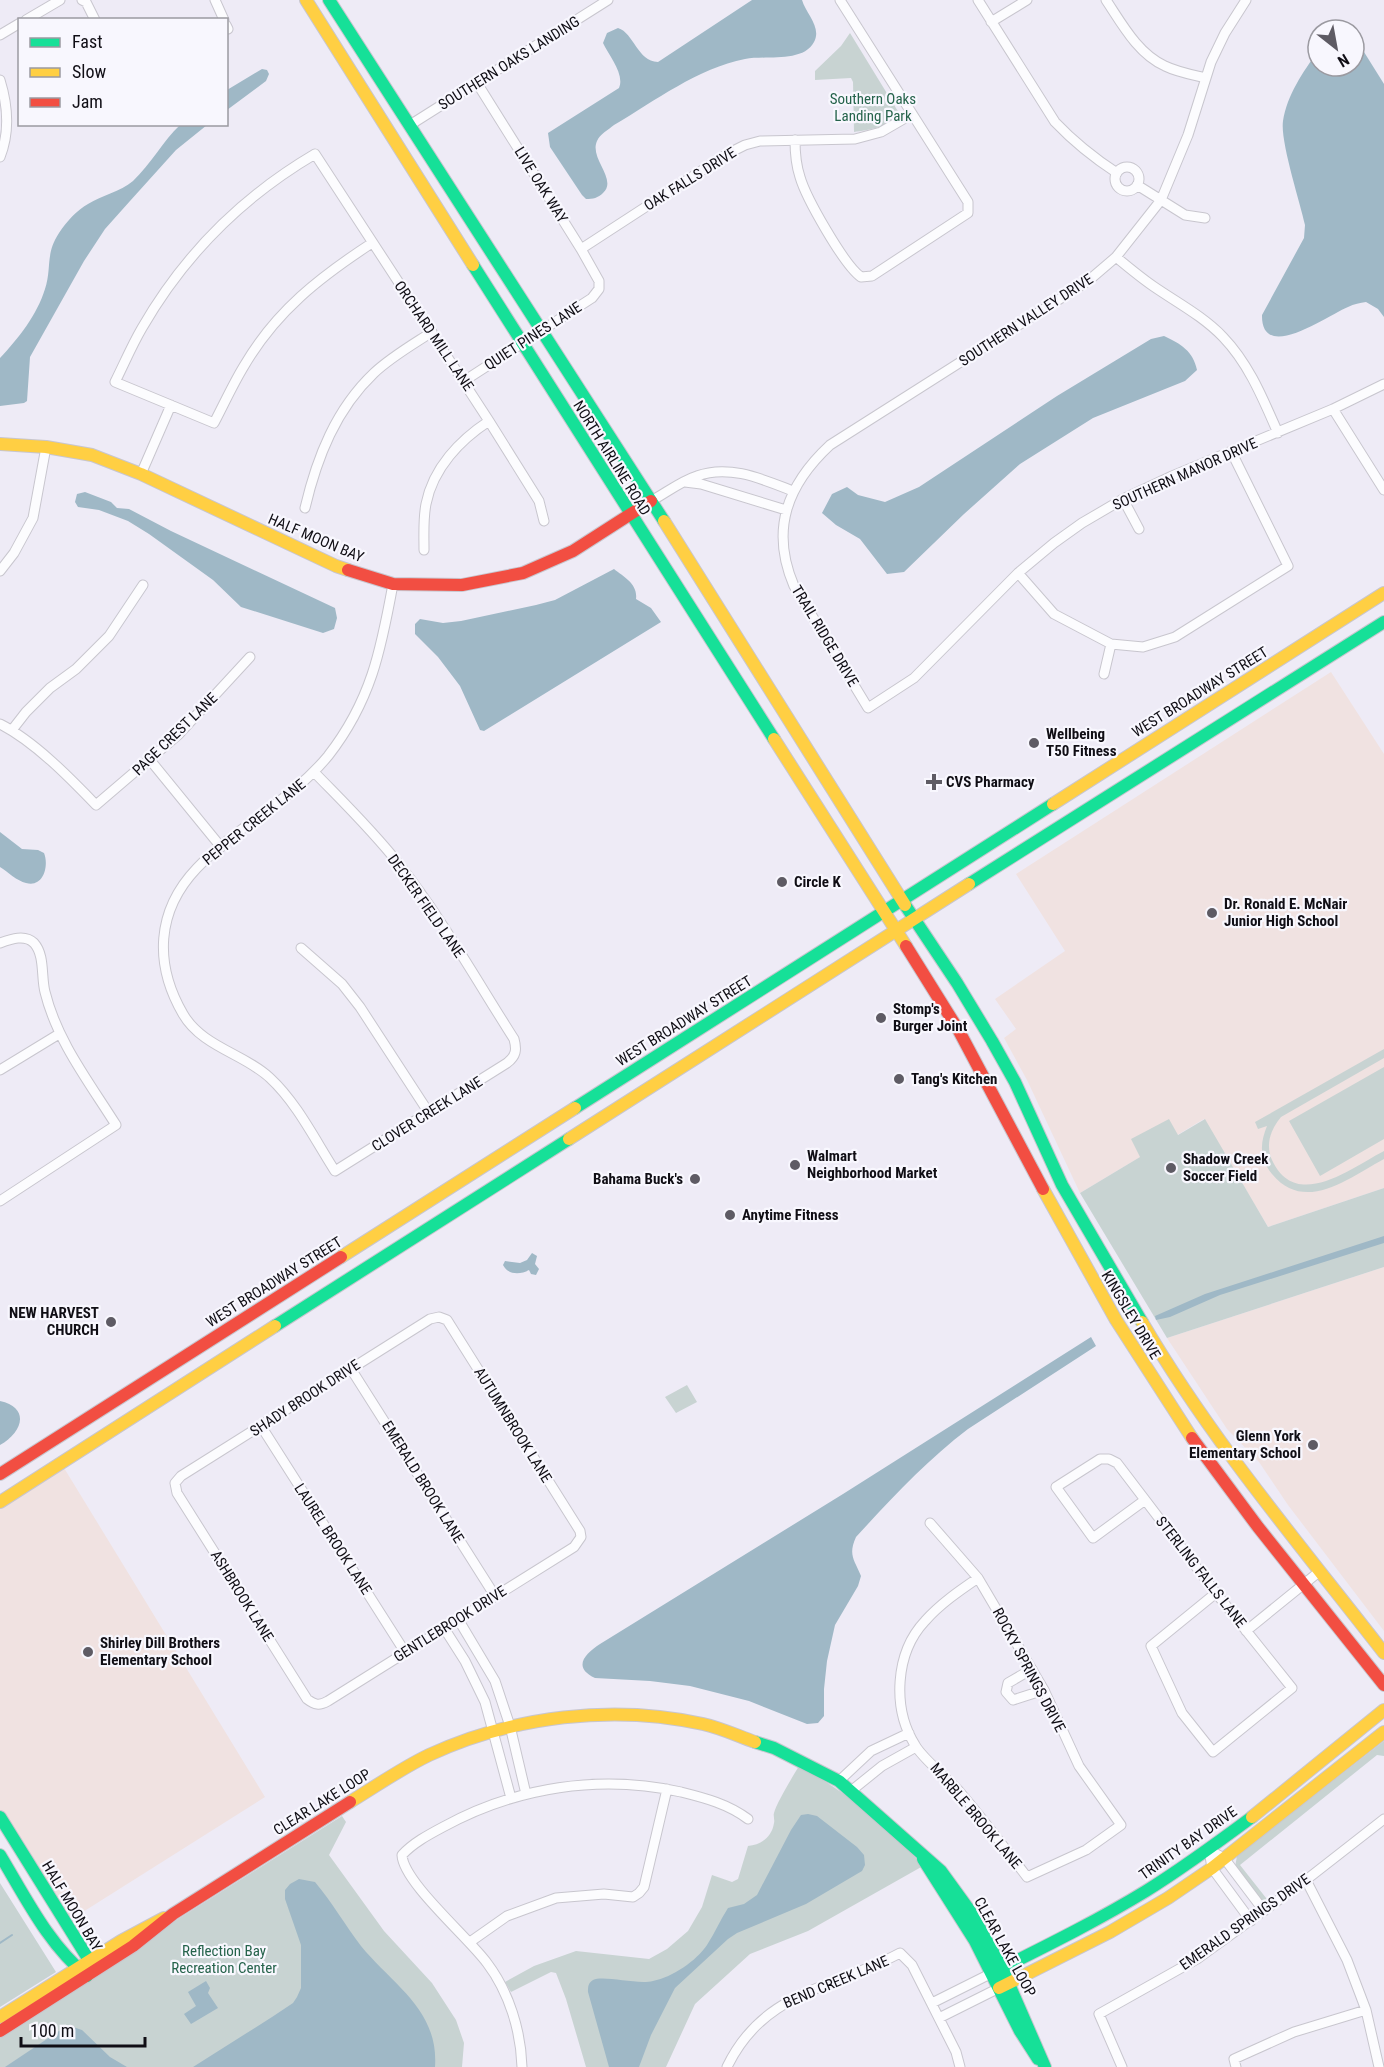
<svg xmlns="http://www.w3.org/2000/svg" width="1384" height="2067" font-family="'Roboto Condensed',sans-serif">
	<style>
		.education { fill: #f0e2e1 }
		.green { fill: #c8d3d2 }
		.water { fill: #9fb8c6 }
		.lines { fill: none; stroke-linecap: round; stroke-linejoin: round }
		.stream { stroke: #9fb8c6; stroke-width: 2 }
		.street-casing { stroke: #c8c6ce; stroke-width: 11 }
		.fast-casing { stroke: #c8c6ce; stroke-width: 14 }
		.slow-casing { stroke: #c8c6ce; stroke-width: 14 }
		.jam-casing { stroke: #c8c6ce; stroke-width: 14 }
		.street { stroke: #fcfcfe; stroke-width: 9 }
		.fast { stroke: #16e098; stroke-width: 12 }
		.slow { stroke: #ffcf43; stroke-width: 12 }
		.jam { stroke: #f24e42; stroke-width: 12 }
		.poi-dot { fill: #5e5b64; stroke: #f8f7fe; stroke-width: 2 }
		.labels { text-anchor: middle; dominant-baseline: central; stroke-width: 4.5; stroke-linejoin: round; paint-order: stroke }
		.street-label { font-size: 15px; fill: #100e15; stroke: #f8f7fe }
		.park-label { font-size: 15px; fill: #25634b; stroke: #f8f7fe }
		.poi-label { font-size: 15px; font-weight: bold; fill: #100e15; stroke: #f8f7fe; text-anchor: start }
	</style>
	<rect width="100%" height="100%" fill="#eeebf6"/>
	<path class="education" d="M1331,672L1384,754V1188L1268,1227L1204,1119L1080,1193L1027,1080L1004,1038L1016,1029L995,999L1065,951L1016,874Z
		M1384,1267V1631L1288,1505L1259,1462L1227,1429L1167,1338Z
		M61,1463L265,1797L67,1922L0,1812V1506Z"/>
	<path class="green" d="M850,33L899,113C891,127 868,130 854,132L853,82L851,78L815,80V71L841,46Z
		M1384,1049V1058L1281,1117C1271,1129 1265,1144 1272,1160C1296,1212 1351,1168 1384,1151V1159C1349,1178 1305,1214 1272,1174C1259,1158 1260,1143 1267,1126L1258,1129L1255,1122Z
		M1384,1067V1139L1320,1176L1289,1121Z
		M1169,1119L1178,1135L1205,1119L1268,1227L1384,1188V1267L1167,1338L1080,1193L1140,1157L1131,1139Z
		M687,1385L697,1402L676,1413L665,1397Z
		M1384,1741V1756L1377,1755L1240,1865L1270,1903L1264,1906L1235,1867L1237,1856Z
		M799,1766C849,1794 884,1822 923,1866L808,1931L750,1954L695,2004L666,2067H586L566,1999L556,1973L551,1972L511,1992L505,1982L534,1966L576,1951L649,1959L667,1949L688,1931L702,1907L712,1875L732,1882L738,1879L748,1846C761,1845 772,1837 774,1823C775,1820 773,1816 774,1813C776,1804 793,1776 799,1766Z
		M342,1816L346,1822L329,1855L384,1931L432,1983L456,2020L464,2043L462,2067H0V2037L139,1947L175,1921Z
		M0,1883L56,1972L0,2007Z"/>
	<path class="water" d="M752,0H802C806,14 822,27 814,42C803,63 766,55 745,59C698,68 655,101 614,125C608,130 600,134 597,141C589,159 618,179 603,193C598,198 593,199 586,199L582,195L550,147L548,133L619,88C625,74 609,56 603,43L607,33L618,28C634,33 637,61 658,62Z
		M1354,36L1384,84V317L1378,309L1366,302C1360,303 1354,304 1348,307C1328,315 1261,364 1262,315L1304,238L1305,225C1300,202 1280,141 1283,121C1287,95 1303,72 1318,51V66H1354Z
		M262,69L267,70L269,74L266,81L227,110V90Z
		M180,125H207L176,150L130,201L105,229L84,261L30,357L27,401L24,403L0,406V358C18,339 37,315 45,289C52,268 45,254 59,233C67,221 77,210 88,204C102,195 120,192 133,181C151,164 163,141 180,125Z
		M1164,336C1181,344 1193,351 1197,370L1185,381L1093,418L1020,464L964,514L904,572L887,574L860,539L836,525L822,513L832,494L847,487L858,495L885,502L919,487L1057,396L1151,339Z
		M85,492L111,502L117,508L129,509L171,531L335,608L337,618L334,629L323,633L241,607L213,580L149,534L128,521L99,510L78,507L75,502L77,494Z
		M614,569C624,577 638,584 636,599L651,608L661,622L484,731L480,730L460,686L438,657L415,634V624L420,619L443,623L461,621L536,605L555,600Z
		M0,832L22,849L38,850L44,853C49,865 44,888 26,883C17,881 8,872 0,867Z
		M1384,1236V1243L1220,1295L1170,1317L1156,1320L1155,1316L1205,1294Z
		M532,1253L537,1256L535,1264L539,1269L536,1275L531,1274L529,1270C520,1275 508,1275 503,1265L505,1261L520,1263L527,1260Z
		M1091,1337L1096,1346L968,1429C927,1460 891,1499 856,1537C848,1555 854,1559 861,1576L858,1586L835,1625L827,1661L824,1689V1716L818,1723L807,1724L749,1701L690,1686L650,1681L595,1678C572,1667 585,1654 600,1644L843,1494Z
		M0,1401C31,1408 22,1433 0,1445Z
		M808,1814L817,1816L857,1847L864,1855L865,1865L862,1871L806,1904L737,1933L728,1939L675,1988L651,2035L639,2067H609L588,1992C588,1987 588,1983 593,1980C604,1975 637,1985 653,1981C673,1977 696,1961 707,1945C715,1933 720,1920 728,1908L744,1904L757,1895L791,1830L801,1815Z
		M299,1879L315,1882C332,1902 345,1925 361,1946C393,1985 439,2010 435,2067H193L272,2017L293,2003L297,1997L301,1988V1945L285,1899V1890L290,1884Z
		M206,1981L210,1988L208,1993L218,2008L191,2024L184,2014L196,2006L188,1992Z
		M73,2027L82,2030L110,2057L127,2067H5L62,2029Z"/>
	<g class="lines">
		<path class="stream" d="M0,1943L12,1935"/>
		<g class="street-casing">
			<path id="street" d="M82,0L86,2L95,20
				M215,0L224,20
				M978,0L1055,122C1074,142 1094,158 1117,173
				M1106,0C1122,24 1138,54 1165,66C1177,72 1193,75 1206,78
				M1246,0L1225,33L1211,62L1188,135L1161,200L1116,257L1088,281L830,445C787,485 770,530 794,586L868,708L914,678L1018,573L1054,543L1082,523L1123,499L1172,476L1333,409L1384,384
				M26,20L60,0
				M991,22L1027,0
				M226,25L228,29
				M0,35L20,23
				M0,80C8,106 10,132 0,157
				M410,125L608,0
				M795,140C795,153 796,165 800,177C806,198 844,265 861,277L872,276L968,213V202L840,0
				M1115 179a12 12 0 1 1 24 0a12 12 0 1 1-24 0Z
				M1137,185L1185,215L1205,218
				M372,243C320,277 276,311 244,366C233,384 224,404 214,423L115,382C124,364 132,345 142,328C184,255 242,197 315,154L489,421L539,501L544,521
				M581,249L727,154L745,145L760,141L855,139L881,132L912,114
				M1116,257C1128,267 1140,277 1153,286C1176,302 1203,316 1223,337C1249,364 1263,399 1278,433
				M464,381L592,298L599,289V281L581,249L477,83
				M1333,409L1384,490
				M141,474L171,405
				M685,482L701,484L786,510
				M1123,499L1139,529
				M651,501C666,493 681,481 697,476C729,464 762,479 793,491
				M305,508C317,457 336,409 374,373C391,357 412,345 432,332
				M424,550C424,535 423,519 426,504C433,468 460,440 489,421
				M0,571L14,553L33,518L46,447
				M1018,573L1054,614L1111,644L1104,674
				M1111,644L1143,647L1175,637L1288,566L1231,451
				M0,724C34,741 70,778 96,805L179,734L250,657
				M12,730L26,712L50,688L76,669L109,636L143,585
				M150,760L221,847
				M314,772C343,802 372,830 398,863C441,917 477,981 514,1039C517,1050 516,1056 507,1063L335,1171C315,1140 297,1103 270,1078C245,1054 202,1047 183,1014C154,964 156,911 197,868C237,826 291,801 328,756C371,701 381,650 393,584
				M0,943C11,939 25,934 34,943C45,955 41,977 45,992C57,1041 89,1082 116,1125L0,1201
				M301,948L342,984L360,1007L429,1113
				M0,1070L59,1034
				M439,1317L447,1320L580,1531L581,1537L574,1547L328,1701C319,1706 315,1705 307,1699L177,1493L175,1483L181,1476L430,1319Z
				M351,1369L495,1596
				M261,1426L405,1652
				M1145,1500L1093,1538L1056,1487L1100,1459H1109L1117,1463L1216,1593L1292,1688L1213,1752L1182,1713L1151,1646L1216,1593
				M930,1523L978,1578L1044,1690L1079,1766L1121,1825L1086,1850L1027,1877C1005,1848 983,1819 959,1791C947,1778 922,1758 915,1745C892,1708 895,1653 925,1621C940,1604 959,1591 978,1578
				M458,1619L495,1681L510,1726L526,1794
				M444,1628L465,1661L485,1702L511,1798
				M1246,1631L1320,1571
				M1032,1669L1008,1683L1006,1692L1013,1700L1044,1690
				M839,1781L871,1751L909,1733
				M851,1791L882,1766L916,1747
				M1209,1850L1212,1868L1251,1921
				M1209,1850L1224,1858L1264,1911
				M1306,1880L1347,1960L1366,2010L1379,2067
				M470,1942L507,1916L556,1898L604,1894L633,1897L639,1893L644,1887L667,1789
				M932,2003L992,1973
				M939,2018L999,1988
				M522,2067C521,2031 509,1992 487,1963C469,1938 403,1882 402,1855C413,1843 428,1835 443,1827C516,1787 600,1774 681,1792C705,1798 728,1804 748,1819
				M727,2067C764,1990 833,1989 900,1953L912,1965L956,2052L960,2067
				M1122,2067L1099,2014L1197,1959L1306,1880L1384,1819
				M1236,2067L1234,2059L1294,2032L1366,2010"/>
		</g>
		<g class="fast-casing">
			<path id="fast" d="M329,0L664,521
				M473,265L774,739
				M969,884L1384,622
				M905,905L957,983L992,1041L1015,1082L1062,1185L1142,1322
				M575,1108L1053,804
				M275,1326L569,1139
				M755,1742L774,1748L839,1781L941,1871L970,1911L1002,1968L1045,2067
				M0,1817L89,1960L87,1976C48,1944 26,1898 0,1855
				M923,1859L975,1941L1020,2031L1038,2059
				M992,1973C1044,1947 1097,1921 1146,1891C1183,1868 1217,1843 1252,1817"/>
		</g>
		<g class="slow-casing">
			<path id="slow" d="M306,0L473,265
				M0,444L46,447L92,455L141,474L336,566L348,570
				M664,521L905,905
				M774,739L906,946
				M1053,804L1384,593
				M569,1139L969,884
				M1043,1189L1116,1320L1192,1438
				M341,1257L575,1108
				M1142,1322C1211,1440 1301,1546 1384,1653
				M0,1502L275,1326
				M350,1802C376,1786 402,1768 429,1755C513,1716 613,1704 703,1724C721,1728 738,1736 755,1742
				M1252,1817L1384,1710
				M999,1988L1110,1932L1168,1898L1212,1868L1384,1732
				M0,2017L121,1941L164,1918"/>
		</g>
		<g class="jam-casing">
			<path id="jam" d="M348,570L393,584L462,585L523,573L573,551L651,501
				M906,946L959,1031L1043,1189
				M1192,1438L1258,1527L1384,1685
				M0,1474L341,1257
				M0,2031L133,1946L173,1914L350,1802"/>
		</g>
		<use href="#street" class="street"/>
		<use href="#fast" class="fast"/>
		<use href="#slow" class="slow"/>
		<use href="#jam" class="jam"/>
	</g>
	<g class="poi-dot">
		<circle cx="1034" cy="743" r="6"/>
		<path d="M931 773h6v6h6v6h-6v6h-6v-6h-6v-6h6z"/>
		<circle cx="782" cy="882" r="6"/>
		<circle cx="1212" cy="913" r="6"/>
		<circle cx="881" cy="1018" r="6"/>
		<circle cx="899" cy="1079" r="6"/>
		<circle cx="795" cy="1165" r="6"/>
		<circle cx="1171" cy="1168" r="6"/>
		<circle cx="695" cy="1179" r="6"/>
		<circle cx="730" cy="1215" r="6"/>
		<circle cx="111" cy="1322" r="6"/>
		<circle cx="1313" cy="1445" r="6"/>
		<circle cx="88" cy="1652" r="6"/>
	</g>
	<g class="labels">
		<g class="street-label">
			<text transform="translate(509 63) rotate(-32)">SOUTHERN OAKS LANDING</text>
			<text transform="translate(690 179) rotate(-32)">OAK FALLS DRIVE</text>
			<text transform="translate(541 185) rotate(58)">LIVE OAK WAY</text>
			<text transform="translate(1026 320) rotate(-33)">SOUTHERN VALLEY DRIVE</text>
			<text transform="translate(434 336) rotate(56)">ORCHARD MILL LANE</text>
			<text transform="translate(533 336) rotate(-33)">QUIET PINES LANE</text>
			<text transform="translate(612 458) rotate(58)">NORTH AIRLINE ROAD</text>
			<text transform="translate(1185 474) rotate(-24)">SOUTHERN MANOR DRIVE</text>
			<text transform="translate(316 538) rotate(23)">HALF MOON BAY</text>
			<text transform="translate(825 636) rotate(59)">TRAIL RIDGE DRIVE</text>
			<text transform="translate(1200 692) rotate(-32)">WEST BROADWAY STREET</text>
			<text transform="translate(175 734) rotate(-44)">PAGE CREST LANE</text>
			<text transform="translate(254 822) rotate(-39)">PEPPER CREEK LANE</text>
			<text transform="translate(426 906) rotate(55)">DECKER FIELD LANE</text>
			<text transform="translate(684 1021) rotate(-32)">WEST BROADWAY STREET</text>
			<text transform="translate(427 1114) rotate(-32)">CLOVER CREEK LANE</text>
			<text transform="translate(274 1282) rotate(-32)">WEST BROADWAY STREET</text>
			<text transform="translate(1131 1315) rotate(59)">KINGSLEY DRIVE</text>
			<text transform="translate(305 1398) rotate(-33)">SHADY BROOK DRIVE</text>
			<text transform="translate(513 1425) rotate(58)">AUTUMNBROOK LANE</text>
			<text transform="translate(423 1482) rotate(58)">EMERALD BROOK LANE</text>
			<text transform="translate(333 1539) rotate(57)">LAUREL BROOK LANE</text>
			<text transform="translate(1201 1572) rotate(52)">STERLING FALLS LANE</text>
			<text transform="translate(242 1596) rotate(58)">ASHBROOK LANE</text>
			<text transform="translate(450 1624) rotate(-32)">GENTLEBROOK DRIVE</text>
			<text transform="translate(1029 1670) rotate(62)">ROCKY SPRINGS DRIVE</text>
			<text transform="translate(322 1802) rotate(-32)">CLEAR LAKE LOOP</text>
			<text transform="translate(976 1816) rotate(50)">MARBLE BROOK LANE</text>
			<text transform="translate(1188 1843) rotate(-35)">TRINITY BAY DRIVE</text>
			<text transform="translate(72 1906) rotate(59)">HALF MOON BAY</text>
			<text transform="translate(1245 1922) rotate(-35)">EMERALD SPRINGS DRIVE</text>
			<text transform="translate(1005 1947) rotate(61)">CLEAR LAKE LOOP</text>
			<text transform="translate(836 1982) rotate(-23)">BEND CREEK LANE</text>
		</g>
		<g class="park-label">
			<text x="873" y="99">Southern Oaks<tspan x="873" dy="17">Landing Park</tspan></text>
			<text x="224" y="1951">Reflection Bay<tspan x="224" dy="17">Recreation Center</tspan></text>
		</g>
		<g class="poi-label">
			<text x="1046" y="734">Wellbeing<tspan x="1046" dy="17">T50 Fitness</tspan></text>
			<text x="946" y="782">CVS Pharmacy</text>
			<text x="794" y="882">Circle K</text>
			<text x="1224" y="904">Dr. Ronald E. McNair<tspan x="1224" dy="17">Junior High School</tspan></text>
			<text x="893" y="1009">Stomp's<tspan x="893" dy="17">Burger Joint</tspan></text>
			<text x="911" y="1079">Tang's Kitchen</text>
			<text x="807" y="1156">Walmart<tspan x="807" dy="17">Neighborhood Market</tspan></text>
			<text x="1183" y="1159">Shadow Creek<tspan x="1183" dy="17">Soccer Field</tspan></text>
			<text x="683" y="1179" text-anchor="end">Bahama Buck's</text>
			<text x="742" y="1215">Anytime Fitness</text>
			<text x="99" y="1313" text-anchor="end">NEW HARVEST<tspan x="99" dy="17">CHURCH</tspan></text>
			<text x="1301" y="1436" text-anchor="end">Glenn York<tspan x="1301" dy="17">Elementary School</tspan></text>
			<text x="100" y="1643">Shirley Dill Brothers<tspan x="100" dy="17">Elementary School</tspan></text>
		</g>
	</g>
	<rect x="18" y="18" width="210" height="108" fill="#f8f7fe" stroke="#9b9aa1" stroke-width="1.5"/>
	<rect x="30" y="38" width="30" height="9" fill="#16e098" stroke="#9b9aa1" stroke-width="1.5"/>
	<text x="72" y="48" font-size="18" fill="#100e15">Fast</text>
	<rect x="30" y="68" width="30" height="9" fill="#ffcf43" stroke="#9b9aa1" stroke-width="1.5"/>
	<text x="72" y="78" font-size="18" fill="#100e15">Slow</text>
	<rect x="30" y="98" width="30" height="9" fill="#f24e42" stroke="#9b9aa1" stroke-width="1.5"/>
	<text x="72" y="108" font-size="18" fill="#100e15">Jam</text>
	<g transform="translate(1336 48) rotate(149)"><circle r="28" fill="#f8f7fe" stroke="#9b9aa1" stroke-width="1.5"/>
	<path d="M0-4.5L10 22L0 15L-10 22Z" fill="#5e5b64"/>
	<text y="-9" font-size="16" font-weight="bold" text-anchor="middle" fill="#100e15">N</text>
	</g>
	<path d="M21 2037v9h124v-9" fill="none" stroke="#100e15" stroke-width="3"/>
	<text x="30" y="2037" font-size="18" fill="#100e15" stroke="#f8f7fe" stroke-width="4.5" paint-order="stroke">100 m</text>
</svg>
